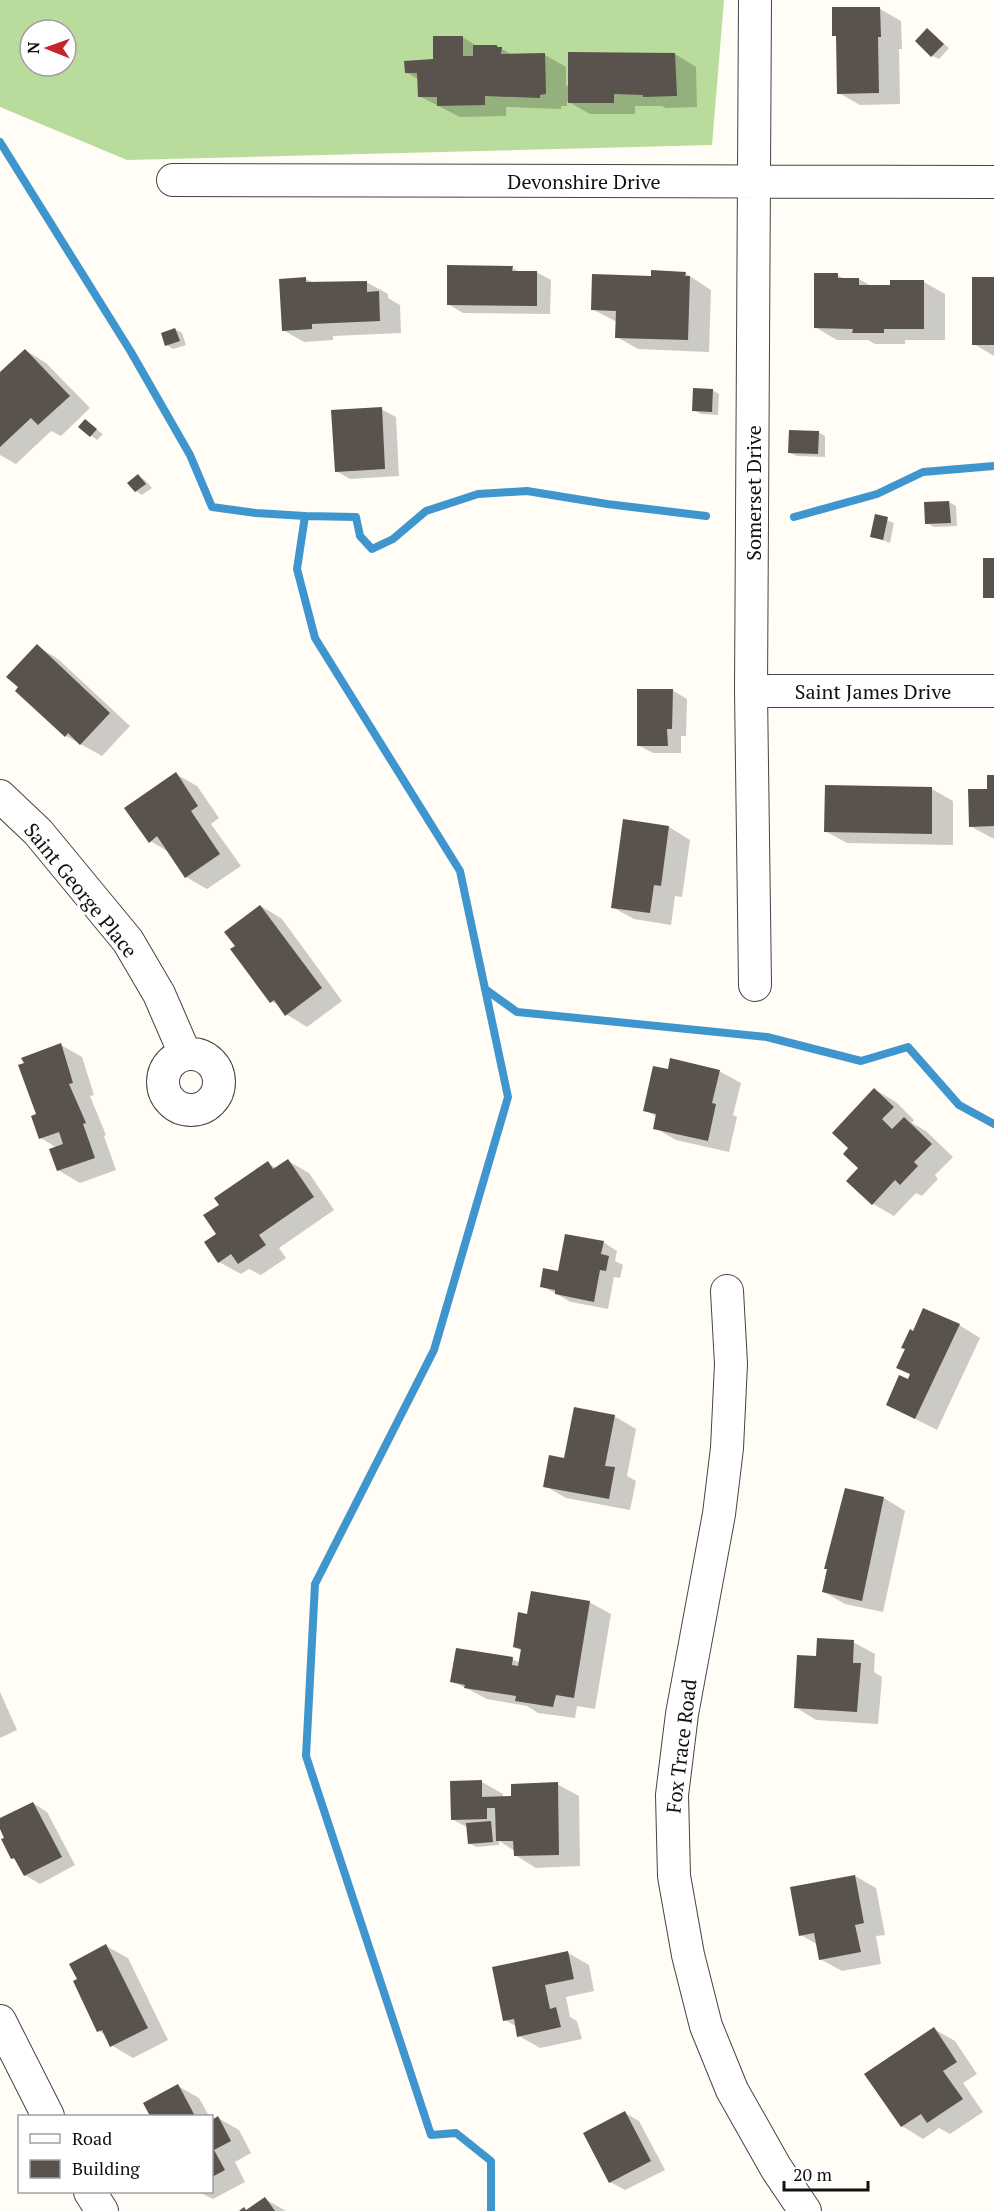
<svg xmlns="http://www.w3.org/2000/svg" width="994" height="2211" font-family="'PT Serif',serif">
	<style>
		.forest { fill: #b9dc9c; fill-rule: evenodd }
		.shadow { fill: #0003 }
		.lines { fill: none; stroke-linecap: round; stroke-linejoin: round }
		.stream { stroke: #3f96cf; stroke-width: 8 }
		.building { fill: #5a524d }
		.minor-casing { stroke: #444; stroke-width: 34 }
		.minor { stroke: #fff; stroke-width: 32 }
		.labels { text-anchor: middle; dominant-baseline: central; stroke-width: 6; stroke-linejoin: round; paint-order: stroke }
		.street-label { font-size: 20px; fill: #111; stroke: #fff }
	</style>
	<rect width="100%" height="100%" fill="#fffdf5"/>
	<path class="forest" d="M0,0H724L712,145L127,160L0,107ZM30,30H66V66H30Z"/>
	<path class="shadow" d="M833,9H880L901,21L902,49H899L900,104L860,105L839,93L837,37L834,35Z
		M927,30L949,48L939,59L932,56Z
		M462,37L477,46H497L512,55H545L566,67V86L675,54L696,67L697,107L666,108L662,106H635V114H590L567,101V106H561V109L506,107V116L460,117L419,96V80L406,72L435,60Z
		M512,268L520,272H536L551,280L550,314L463,313L448,304Z
		M685,273L711,290L709,352L638,349L617,337V322L592,309L652,277Z
		M837,275L845,279H859L871,286H891L924,282L945,294V340H905V344H875L868,340H837L815,327Z
		M994,278V356L974,344Z
		M306,279L314,283L366,282L388,294V298L400,305L401,333L333,336V340L304,342L283,330Z
		M175,329L182,333L186,345L173,349L167,345Z
		M25,350L46,363L90,408L61,436L51,431L16,464L0,455V374Z
		M712,390L719,394L718,415L701,414L694,410Z
		M381,409L396,417L399,476L350,479L336,471Z
		M85,421L103,434L97,440L80,427Z
		M818,432L825,436V457L797,456L790,453Z
		M138,476L145,480L152,488L142,495L136,491Z
		M949,502L956,506L957,526L934,527L927,523Z
		M876,516L894,523L890,543L872,536Z
		M37,646L58,659L130,726L102,756L66,736Z
		M672,690L687,699L686,736H681V753H653L638,745Z
		M176,774L197,786L219,818L211,824L241,866L207,889L186,877L169,852L150,841Z
		M994,777V838H992L970,826Z
		M826,786L932,789L953,801V845L847,843L825,831Z
		M625,821L669,827L690,840L682,897L675,896L671,925L634,919L612,907Z
		M261,906L282,919L342,1001L307,1027L286,1014L280,1006L271,1001L237,947Z
		M61,1045L82,1057L94,1095L90,1096L106,1135L104,1136L116,1170L80,1183L58,1170L57,1148L41,1138L38,1115Z
		M669,1071H719L741,1083L733,1115L737,1117L729,1152L676,1140L655,1128L657,1117L645,1110Z
		M874,1089L896,1102L914,1120L912,1123L926,1131L953,1157L935,1175L938,1179L922,1196L916,1193L894,1216L873,1204L860,1168L850,1148Z
		M288,1161L309,1173L334,1210L279,1248L286,1258L261,1275L249,1269L241,1274L219,1262L218,1234L221,1205L268,1163L276,1168Z
		M603,1242L617,1251L615,1261L623,1265L620,1278L614,1277L608,1309L571,1302L542,1286Z
		M959,1325L980,1338L937,1430L888,1405Z
		M614,1416L636,1429L627,1476L636,1481L630,1510L566,1498L545,1486L566,1459Z
		M884,1498L905,1511L883,1612L845,1604L824,1592Z
		M589,1602L611,1614L595,1709L577,1706L575,1718L538,1713L527,1706L487,1699L452,1681L512,1659L520,1663L522,1651L514,1647Z
		M853,1642L875,1654L874,1672L882,1677L878,1724L816,1720L795,1707L817,1658Z
		M0,1692L17,1730L0,1738Z
		M482,1782L503,1794V1798L557,1784L579,1796L580,1866L536,1868L515,1855V1851L499,1841V1845L476,1847L469,1843L468,1828L452,1819Z
		M33,1803L47,1812L75,1865L40,1884L25,1875L19,1862L12,1858L7,1838L0,1826V1819Z
		M855,1876L876,1888L885,1935L876,1936L881,1964L842,1971L820,1959L818,1945L801,1935Z
		M106,1946L128,1958L168,2040L133,2058L111,2045L107,2036L99,2031L79,1980Z
		M568,1953L589,1965L594,1991L566,1997L570,2017L577,2021L582,2039L540,2048L519,2036L517,2027L505,2020Z
		M934,2029L955,2041L977,2074L963,2083L983,2112L950,2134L939,2128L923,2139L902,2126Z
		M178,2086L199,2098L209,2116H151L145,2104Z
		M625,2113L639,2121L665,2170L625,2190L610,2182Z
		M218,2118L239,2130L251,2153L235,2162L245,2182L213,2199L199,2192H212V2121Z
		M265,2199L286,2211H248Z"/>
	<g class="lines">
		<path class="stream" d="M0,142L131,352L190,455L212,507L256,513L305,516L297,569L315,638L460,871L508,1097L434,1350L315,1584L306,1756L431,2135L456,2133L491,2161V2211
			M305,516L356,517L360,536L372,549L393,539L426,511L478,494L527,491L607,504L706,516
			M794,517L877,494L923,472L994,466
			M485,989L517,1012L767,1037L861,1061L908,1047L959,1105L994,1124"/>
	</g>
	<path class="building" d="M832,7H880L881,37H878L879,93L837,94L836,36H832Z
		M927,28L944,44L931,57L915,41Z
		M433,36H463V56H473V45H497V47H502L501,54L545,53L546,94L540,95V98L485,96V105L437,106V97H418L417,73H405L404,61L433,59Z
		M568,52L675,53L677,96L643,97V95L614,94V103H568Z
		M447,265L513,266L512,271H537V306L447,305Z
		M651,270L686,272L685,276H690L688,340L615,338L616,311L591,310L592,274L651,276Z
		M814,273H838V278H859V285H890V280H924V329H884V333H852L853,329L814,328Z
		M306,277V282L367,281V292L379,291L380,321L312,324V329L282,331L279,279Z
		M972,277H994V345H972Z
		M175,328L180,341L165,346L161,333Z
		M25,349L70,396L38,425L31,418L0,447V372Z
		M693,388L713,389L712,412L692,411Z
		M382,407L385,469L335,472L331,410Z
		M85,419L97,429L90,437L78,427Z
		M789,430L819,431L818,454L788,453Z
		M138,474L146,484L135,492L127,483Z
		M949,501L951,523L925,524L924,502Z
		M875,514L888,517L883,540L870,537Z
		M983,558H994V598H983Z
		M37,644L110,713L80,745L68,733L65,737L15,691L18,687L6,677Z
		M637,689H673L672,729H667L668,746H637Z
		M176,772L198,806L191,811L220,854L185,878L157,836L149,843L124,808Z
		M987,775H994V826L969,827L968,789H987Z
		M825,785L932,787V834L824,832Z
		M623,819L669,826L661,886L654,885L650,913L611,908Z
		M260,905L322,988L285,1016L274,1000L270,1003L230,949L235,946L224,932Z
		M61,1043L73,1083L69,1084L86,1123L83,1124L95,1158L57,1171L49,1149L63,1144L59,1132L39,1139L31,1116L36,1114L18,1065L24,1063L21,1058Z
		M670,1058L720,1070L712,1103L716,1104L708,1141L653,1129L656,1114L643,1111L653,1066L668,1069Z
		M874,1088L894,1107L882,1119L892,1129L904,1117L932,1144L914,1162L918,1166L900,1185L895,1180L872,1205L846,1181L858,1168L843,1154L848,1148L832,1133Z
		M288,1159L314,1197L259,1235L266,1245L238,1264L231,1254L218,1263L204,1242L216,1234L203,1215L219,1205L214,1198L268,1161L273,1169Z
		M565,1234L604,1241L601,1254L609,1256L606,1271L600,1270L594,1302L555,1294V1290L540,1287L543,1268L558,1271Z
		M923,1308L960,1324L915,1419L886,1405L899,1375L908,1379L910,1374L896,1368L905,1349L901,1348L910,1329L913,1331Z
		M574,1407L615,1415L605,1466L615,1467L609,1499L543,1487L549,1455L564,1458Z
		M845,1488L884,1497L862,1601L822,1592L827,1569H824Z
		M531,1591L590,1601L574,1698L556,1695L553,1707L515,1701L516,1696L464,1688L465,1685L450,1682L456,1648L513,1657L512,1665L518,1666L521,1649L513,1647L518,1612L527,1614Z
		M817,1638L854,1640L853,1663H861L857,1712L794,1708L797,1655L816,1656Z
		M482,1780V1797L511,1796V1784L558,1782L559,1855L514,1856L513,1841H496L495,1808H487V1819L451,1820L450,1781Z
		M33,1802L62,1857L24,1876L14,1858L11,1859L1,1839L4,1838L0,1829V1818Z
		M491,1821L493,1842L468,1844L466,1823Z
		M855,1875L864,1923L855,1925L861,1952L819,1960L814,1933L799,1936L790,1887Z
		M106,1944L148,2028L110,2047L102,2030L97,2032L73,1981L77,1979L69,1964Z
		M568,1951L574,1979L545,1985L550,2009L556,2007L561,2027L517,2037L514,2019L503,2021L492,1967Z
		M934,2027L957,2062L943,2071L963,2099L927,2123L921,2114L901,2127L864,2074Z
		M178,2084L195,2116H150L143,2103Z
		M625,2111L651,2161L609,2183L583,2133Z
		M218,2116L231,2141L214,2150L225,2170L212,2177V2120Z
		M265,2197L275,2211H239L244,2207L246,2210Z"/>
	<g class="lines">
		<g class="minor-casing">
			<path id="minor" d="M755,0L751,691L755,985
				M173,180L994,182
				M751,691H994
				M0,796L38,832L128,941L159,994L185,1054
				M163 1082a28 28 0 1 1 56 0a28 28 0 1 1-56 0Z
				M727,1291L731,1364L727,1448L719,1514L682,1714L672,1795L674,1876L688,1955L706,2026L732,2090L776,2168L805,2211
				M0,2021L48,2116
				M90,2192L102,2211"/>
		</g>
		<use href="#minor" class="minor"/>
	</g>
	<g class="labels">
		<g class="street-label">
			<text x="584" y="181">Devonshire Drive</text>
			<text transform="translate(753 493) rotate(-90)">Somerset Drive</text>
			<text x="873" y="691">Saint James Drive</text>
			<text transform="translate(81 890) rotate(51)">Saint George Place</text>
			<text transform="translate(681 1746) rotate(-83)">Fox Trace Road</text>
		</g>
	</g>
	<rect x="18" y="2115" width="195" height="78" fill="#ffffff" stroke="#a0a0a0" stroke-width="1.5"/>
	<rect x="30" y="2134" width="30" height="9" fill="#ffffff" stroke="#a0a0a0" stroke-width="1.5"/>
	<text x="72" y="2145" font-size="18" fill="#111111">Road</text>
	<rect x="30" y="2160" width="30" height="18" fill="#5a524d" stroke="#a0a0a0" stroke-width="1.5"/>
	<text x="72" y="2175" font-size="18" fill="#111111">Building</text>
	<g transform="translate(48 48) rotate(271)"><circle r="28" fill="#ffffff" stroke="#a0a0a0" stroke-width="1.5"/>
	<path d="M0-4.5L10 22L0 15L-10 22Z" fill="#c4262e"/>
	<text y="-9" font-size="16" font-weight="bold" text-anchor="middle" fill="#111111">N</text>
	</g>
	<path d="M784 2181v9h84v-9" fill="none" stroke="#111111" stroke-width="3"/>
	<text x="793" y="2181" font-size="18" fill="#111111" stroke="#ffffff" stroke-width="4.5" paint-order="stroke">20 m</text>
</svg>
